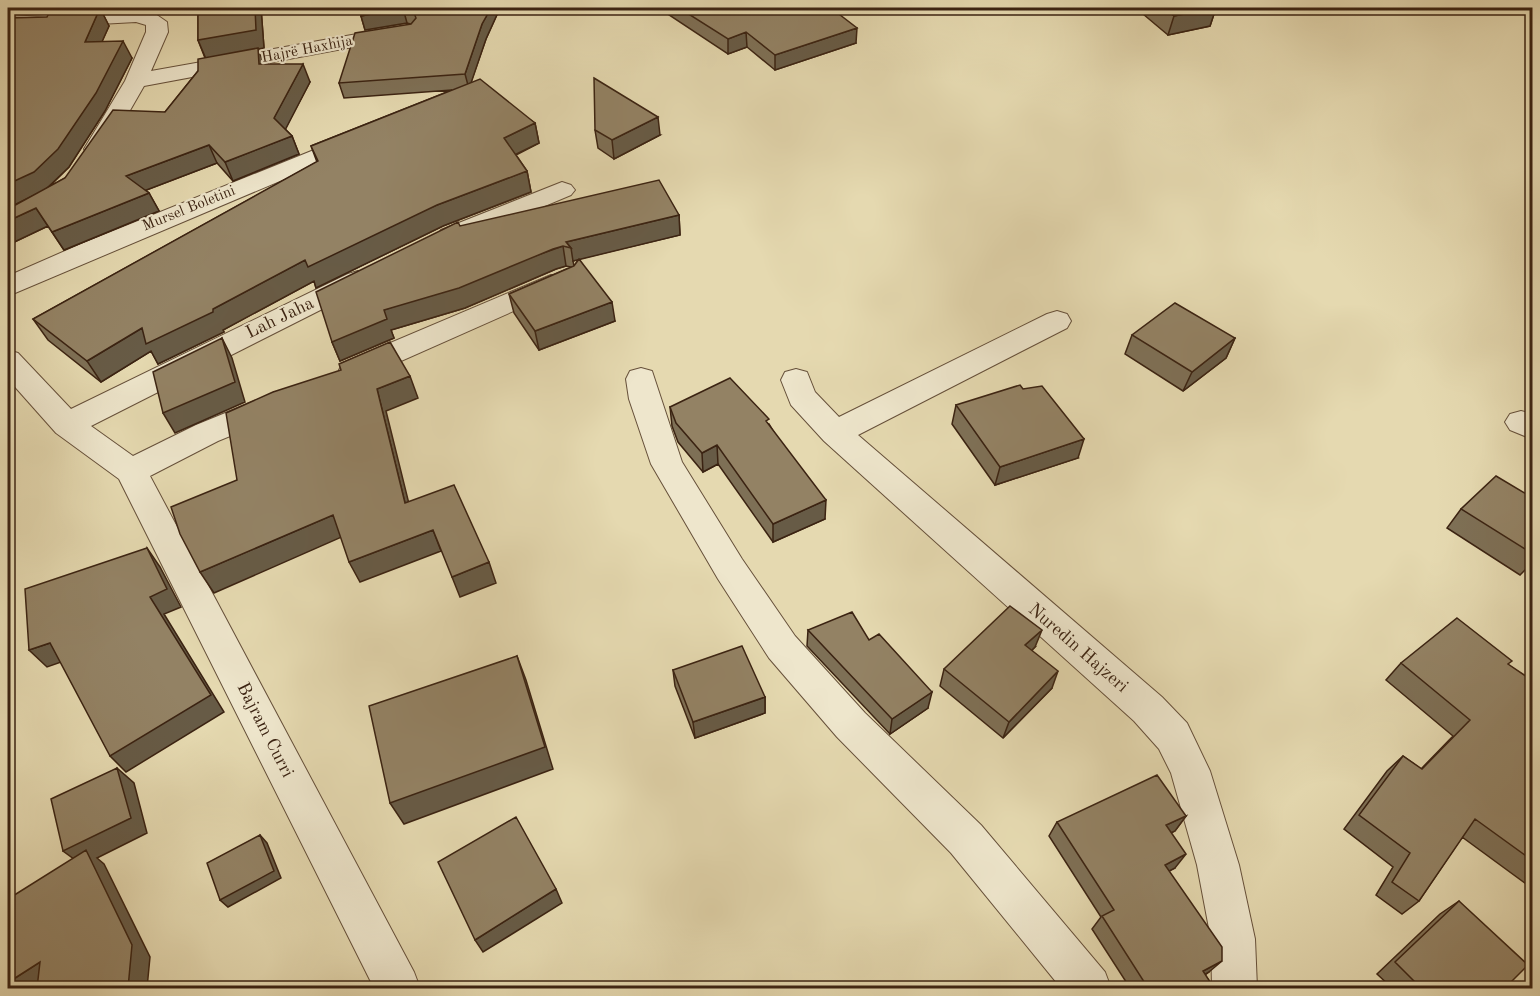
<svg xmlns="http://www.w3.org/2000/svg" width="1540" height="996" font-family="'Old Standard TT',serif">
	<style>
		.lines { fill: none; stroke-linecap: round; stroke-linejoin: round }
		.minor-casing { stroke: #66503a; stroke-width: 2 }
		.minor { fill: #eee6cc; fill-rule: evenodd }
		.wall { fill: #7e7056; stroke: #3b2312; stroke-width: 1.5; fill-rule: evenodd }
		.shaded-wall { fill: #675b46; stroke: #3b2312; stroke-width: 1.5 }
		.building { fill: #938264; stroke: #3b2312; stroke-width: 1.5 }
		.labels { text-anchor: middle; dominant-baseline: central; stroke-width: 4.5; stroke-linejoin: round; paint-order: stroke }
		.far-street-label { font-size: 15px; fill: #3b2312; stroke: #eee6cc }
		.street-label { font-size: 18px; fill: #3b2312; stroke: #eee6cc }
	</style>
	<rect width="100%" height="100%" fill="#e5d9b0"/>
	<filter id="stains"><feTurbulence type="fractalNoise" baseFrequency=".00333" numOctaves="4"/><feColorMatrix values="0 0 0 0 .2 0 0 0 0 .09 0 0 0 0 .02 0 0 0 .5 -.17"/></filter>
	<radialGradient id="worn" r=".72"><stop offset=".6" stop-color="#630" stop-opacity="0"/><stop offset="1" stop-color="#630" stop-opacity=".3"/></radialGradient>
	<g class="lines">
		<g class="minor-casing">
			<path id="minor" d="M136,10L154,13L167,22L168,32L151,71L396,27L404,28L407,33L404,38L396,39L144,86L105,154L96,156L87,154L84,149L125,81L146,32V25L136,22L8,29V17Z
				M356,133L365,135L368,140L365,145L8,296V276L81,244Z
				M562,182L571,185L575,190L571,195L459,242L450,244L441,242L437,236L441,230Z
				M358,271L368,274L372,280L368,286L91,426L133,456L196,425L257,400L268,397L279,400L283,408L279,416L218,441L150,476L414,972L420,988H374L119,479L56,433L8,379V350L18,353L71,409L348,274Z
				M551,275L561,278L565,284L561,290L365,377L354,380L343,377L339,370L343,363Z
				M1057,311L1067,314L1071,321L1067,328L858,435L1162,697L1187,723L1210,771L1239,865L1255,939L1257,988H1212L1211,939L1197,865L1171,773L1159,749L1134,721L824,441L791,405L781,380L785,372L796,369L807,372L815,392L839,417L1047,314Z
				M641,368L652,371L682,462L742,559L795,636L865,713L981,825L1105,972L1111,988H1061L951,853L837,737L769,658L718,579L651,464L629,399L626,379L630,371Z
				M1521,411L1532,414V439L1510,430L1505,422L1510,414Z"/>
		</g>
		<use href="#minor" class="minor"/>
	</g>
	<path class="wall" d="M66,8H117L116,9L101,10L109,26L102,41L132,58L105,111L69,167L49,187L65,178L165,112L198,71L205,58L198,40V8H261L264,48L258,49L264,64L310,82L285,129L292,136L299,154L233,181L217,163L146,190L149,193L159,211L64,250L48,226L8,245V209L24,200L8,208V18L47,17L67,10Z
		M363,8H500L486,39L471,82L535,123L539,143L516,155L527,171L531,192L443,226L316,288L314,281L223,330L224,332L158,364L151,351L101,382L48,340L33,319L317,162L311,146L452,90L344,98L339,83L411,24L407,23L365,30L361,16Z
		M659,8H831L856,43L775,70L747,47L728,54L660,9Z
		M1137,8H1216L1210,26L1168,35L1137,9Z
		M595,130L660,135L614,159L598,148Z
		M679,215L680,235L579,259L615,321L539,350L514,313L509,294L571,267L566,266L556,269L465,308L391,330L394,338L340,361L332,342L460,226ZM579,259L574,266L573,261Z
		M1132,335L1235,338L1226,358L1183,391L1125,354Z
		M956,405L1078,458L995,485L952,424Z
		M670,407L769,424L825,519L773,542L718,464L703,472L678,442L672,426Z
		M1533,498V562L1520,575L1447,528L1461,509Z
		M808,630L928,708L890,734L807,646Z
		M1035,647L1032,650L1052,688L1003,738L940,686L944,669Z
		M1401,663L1508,665L1533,681V889L1462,837L1419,901L1402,914L1376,895L1393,867L1344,829L1387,771L1403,756L1421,769L1453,736L1386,680Z
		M673,670L765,697V713L695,738L675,686Z
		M1186,816L1175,831L1171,833L1175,868L1169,871L1209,972L1205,975L1214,988H1130L1092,929L1101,917L1049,836L1057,822Z
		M1459,901L1505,988H1392L1377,974L1440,914Z"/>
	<path class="shaded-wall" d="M100,8L109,26L94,60L85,42Z
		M255,8H261L264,48L258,49L265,66L206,59L198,40Z
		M403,8L407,23L365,30L361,16Z
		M491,8H500L486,39L469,89L465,74L482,24Z
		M1216,8L1210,26L1168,35L1174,16Z
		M857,28L856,43L775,70V55Z
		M746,32L747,47L728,54V39Z
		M123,41L132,58L105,111L69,167L45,190L8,208V184Z
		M303,64L310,82L282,136L274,118Z
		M658,117L660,135L614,159L612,140Z
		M535,123L539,143L508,158L504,138Z
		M292,136L299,154L233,181L225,162Z
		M209,145L217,163L136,194L126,176Z
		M527,171L531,192L443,226L316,288L314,281L223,330L224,332L158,364L151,351L101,382L87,361L142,328L213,309L305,260L437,205Z
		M149,193L159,211L64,250L52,232Z
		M36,208L48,226L8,245V221Z
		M679,215L680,235L573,261L571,248L566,242Z
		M563,246L566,266L556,269L465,308L391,330L394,338L340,361L332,342L384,310Z
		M612,302L615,321L539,350L535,331Z
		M222,338L232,358L245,402L175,433L163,413Z
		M1235,338L1226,358L1183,391L1192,372Z
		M410,376L418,398L386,411L414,524L405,503L377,389Z
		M1084,439L1078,458L995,485L1000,467Z
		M717,445L718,464L703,472L702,453Z
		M826,500L825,519L773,542V524Z
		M333,515L344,536L214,593L200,572Z
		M433,530L441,551L360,582L349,562Z
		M147,548L160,567L181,607L164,614L224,712L126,772L110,756Z
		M489,562L496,583L460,597L452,577Z
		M1042,630L1035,647L1019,663L1025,645Z
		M50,643L67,660L47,667L29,650Z
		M517,656L526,680L553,769L404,824L390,803Z
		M1058,671L1052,688L1003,738L1009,722Z
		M932,692L928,708L890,734L892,719Z
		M765,697V713L695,738L693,722Z
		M117,768L134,783L147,833L97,858L104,864L150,957L147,988H128L82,865L63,851Z
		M1186,816L1175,831L1155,840L1166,825Z
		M260,835L267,843L281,878L228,907L220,900Z
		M1186,854L1175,868L1154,879L1165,865Z
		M556,889L562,903L483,952L475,940Z
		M1222,961L1209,972L1191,983L1203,971Z
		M40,962L39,988H28L12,980Z"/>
	<path class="building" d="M100,8L85,42L123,41L96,93L58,149L34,172L8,184V18L47,17L50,11Z
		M198,8H255L256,30L198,40Z
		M363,8H491L482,24L465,74L339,83L355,33L411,24L416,18L413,10L403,8L361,16Z
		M679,8H831L857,28L775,55L746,32L728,39Z
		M1163,8H1216L1174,16Z
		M258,48L259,64H303L274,118L292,136L225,162L209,145L126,176L149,193L52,232L36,208L8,221V209L65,178L113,110L165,112L198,71V59Z
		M594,78L658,117L612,140L595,130Z
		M480,79L535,123L504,138L527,171L437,205L308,267L305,260L213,309V312L146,344L142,328L87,361L33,319L318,161L311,146Z
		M659,180L679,215L566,242L571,248L563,246L553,249L459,288L384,310L387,319L332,342L316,292L458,222L460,226Z
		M579,259L612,302L535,331L509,294L574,266Z
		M1175,303L1235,338L1192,372L1132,335Z
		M222,338L235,382L163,413L153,372Z
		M390,342L410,376L377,389L405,503L454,485L489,562L452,577L433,530L349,562L333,515L200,572L180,534L171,507L237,480L226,413L273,392L341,370L339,364Z
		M730,378L769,419L766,421L826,500L773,524L717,445L702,453L676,423L670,407Z
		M1020,385L1023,389L1042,386L1084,439L1000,467L956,405Z
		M1496,476L1533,498V554L1461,509Z
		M147,548L167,589L150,597L211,695L110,756L50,643L29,650L25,589Z
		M1010,606L1042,630L1025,645L1058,671L1009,722L944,669Z
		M852,612L869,640L879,634L932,692L892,719L808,630Z
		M1457,618L1512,661L1508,664L1533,681V861L1475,819L1419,901L1392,882L1410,853L1359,815L1403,756L1422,769L1470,720L1401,663Z
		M742,646L765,697L693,722L673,670Z
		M517,656L545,747L390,803L369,706Z
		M117,768L131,818L63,851L51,799Z
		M1157,775L1186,816L1166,825L1186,854L1165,865L1222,947V961L1203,971L1214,988H1148L1102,916L1114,910L1057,822Z
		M516,817L556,889L475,940L438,862Z
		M260,835L274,871L220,900L207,863Z
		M86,850L132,945L128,988H37L40,962L12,980L8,969V899Z
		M1459,901L1528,965L1505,988H1421L1395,962Z"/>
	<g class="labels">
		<g class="far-street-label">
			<text transform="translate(307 50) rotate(-11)">Hajrë Haxhija</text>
			<text transform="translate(189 209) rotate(-22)">Mursel Boletini</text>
		</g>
		<g class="street-label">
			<text transform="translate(280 318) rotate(-26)">Lah Jaha</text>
			<text transform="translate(1078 648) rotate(41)">Nuredin Hajzeri</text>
			<text transform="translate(265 730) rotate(63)">Bajram Curri</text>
		</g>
	</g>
	<rect width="1540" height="996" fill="none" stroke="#e5d9b0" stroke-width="30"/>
	<rect x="9" y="9" width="1522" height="978" fill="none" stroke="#3b2312" stroke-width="3"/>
	<rect x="15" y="15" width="1510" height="966" fill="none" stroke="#3b2312" stroke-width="1.5"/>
	<rect width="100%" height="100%" filter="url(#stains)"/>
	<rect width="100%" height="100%" fill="url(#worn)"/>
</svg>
